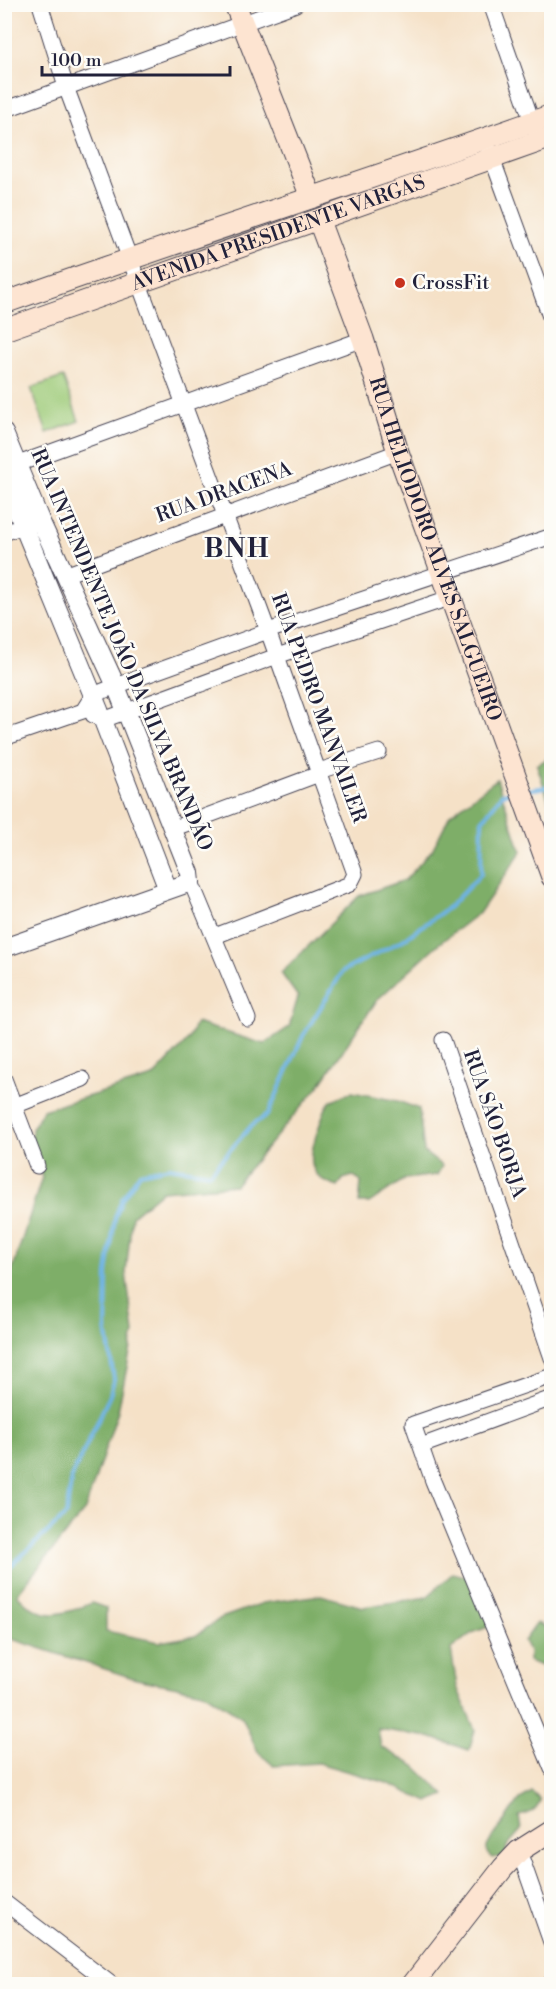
<svg xmlns="http://www.w3.org/2000/svg" width="556" height="1989" font-family="'Libre Bodoni',serif">
	<style>
		.green { fill: #9dca78; stroke: #60765a; stroke-width: 1.5 }
		.forest { fill: #7eae68; stroke: #506852; stroke-width: 1.5 }
		.lines { fill: none; stroke-linecap: round; stroke-linejoin: round }
		.stream { stroke: #6db3e4; stroke-width: 4 }
		.minor-casing { stroke: #423f50; stroke-width: 17 }
		.tertiary-casing { stroke: #423f50; stroke-width: 20 }
		.secondary-casing { stroke: #423f50; stroke-width: 23 }
		.minor { stroke: #fff; stroke-width: 15 }
		.tertiary { stroke: #fff; stroke-width: 18 }
		.secondary { stroke: #fde4d1; stroke-width: 21 }
		.poi-dot { fill: #c8321e; stroke: #fdfcf7; stroke-width: 2 }
		.labels { text-anchor: middle; dominant-baseline: central; stroke-width: 5; stroke-linejoin: round; paint-order: stroke }
		.street-label { font-size: 20px; fill: #22223b; stroke: #fdfcf7 }
		.poi-label { font-size: 20px; fill: #22223b; stroke: #fdfcf7; text-anchor: start }
		.district-label { font-size: 26px; font-weight: bold; letter-spacing: 1.5px; fill: #22223b; stroke: #fdfcf7 }
	</style>
	<rect width="100%" height="100%" fill="#fdfcf7"/>
	<filter id="ink" filterUnits="userSpaceOnUse"><feTurbulence type="fractalNoise" baseFrequency=".0167" numOctaves="2"/><feDisplacementMap in="SourceGraphic" scale="12" xChannelSelector="R" yChannelSelector="G"/><feConvolveMatrix kernelMatrix="1 2 1 2 8 2 1 2 1" color-interpolation-filters="sRGB"/></filter>
	<filter id="wash" filterUnits="userSpaceOnUse"><feTurbulence type="fractalNoise" baseFrequency=".008" numOctaves="4" result="noise"/><feDisplacementMap in="SourceGraphic" scale="24" xChannelSelector="R" yChannelSelector="G"/><feGaussianBlur stdDeviation="1.35" result="paint"/><feColorMatrix in="noise" values="0 0 0 0 0 0 0 0 0 0 0 0 0 0 0 0 0 1.4 0 .05"/><feComposite in="paint" operator="in"/></filter>
	<g filter="url(#wash)">
		<rect width="100%" height="100%" fill="#f5e1c7"/>
		<path class="green" d="M63,377L79,421L47,433L31,388Z"/>
		<path class="forest" d="M551,756V808L537,765Z
			M497,779L521,852L480,912L436,946L377,1000L319,1086L235,1185L162,1191L132,1216L126,1273L134,1333L118,1411L85,1510L17,1594C42,1623 61,1615 92,1603L106,1608V1631L159,1642L195,1636L221,1618L263,1603L321,1595L363,1607L427,1597L453,1573L472,1578L496,1624L472,1633L451,1649L457,1687L475,1730L469,1750L429,1737L378,1729L381,1747L415,1766L445,1795L428,1802L387,1783L318,1763L274,1766L258,1752L242,1717L203,1692L136,1679L5,1637L4,1296L42,1177L31,1148L32,1129L43,1110L153,1077L188,1040L196,1023L264,1044L289,1027L298,997L281,973L359,896L405,880L432,850L450,815Z
			M352,1092L398,1101L419,1109L424,1152L442,1166L437,1175L405,1179L369,1203H359L361,1182L353,1176L343,1179L338,1187C304,1177 309,1154 319,1127C322,1119 324,1108 330,1102C335,1097 346,1095 352,1092Z
			M537,1623L551,1630V1668H545L529,1661V1651L524,1641Z
			M532,1792L540,1800C537,1812 531,1813 519,1816L521,1830L507,1846L505,1856L492,1858L487,1853V1847L493,1836L520,1799Z"/>
		<g class="lines">
			<path class="stream" d="M528,790L552,786
				M4,1572L66,1515L72,1476L110,1395L114,1379L106,1328L107,1273L115,1218L122,1199L140,1173L169,1167L210,1173L252,1125L268,1114L303,1036L343,971L403,940L449,907L481,874L482,821L502,794L514,792"/>
		</g>
	</g>
	<g filter="url(#ink)">
		<g class="lines">
			<g class="minor-casing">
				<path id="minor" d="M40,4L66,87L268,631L355,874L350,884L215,936
					M491,4L535,130
					M4,110L296,4
					M489,150L552,322
					M18,464L363,339
					M4,533L34,522
					M65,575L398,452
					M93,715L103,720L277,656L452,597
					M4,738L83,711L93,695L116,686L268,631L552,536
					M319,771L379,752
					M172,829L319,774
					M191,882L248,1019
					M443,1040L552,1358
					M4,1079L37,1166
					M4,1110L83,1079
					M552,1376L413,1424L433,1481L552,1769
					M421,1446L552,1398
					M519,1851L552,1945
					M4,1902L111,1984
					M549,1984L552,1983"/>
			</g>
			<g class="tertiary-casing">
				<path id="tertiary" d="M4,433L40,520L116,686L190,873L191,882L4,948
					M4,479L99,710L168,890"/>
			</g>
			<g class="secondary-casing">
				<g id="secondary">
					<path d="M235,4L311,197"/>
					<path id="s1" d="M319,221L363,339L398,452L552,877"/>
					<path d="M4,303C186,238 370,180 552,115"/>
					<path id="s2" d="M4,330L552,137"/>
					<path d="M413,1984L503,1868L519,1851L552,1830"/>
				</g>
			</g>
			<use href="#minor" class="minor"/>
			<use href="#tertiary" class="tertiary"/>
			<use href="#secondary" class="secondary"/>
		</g>
	</g>
	<circle class="poi-dot" cx="400" cy="283" r="6"/>
	<g class="labels">
		<g class="street-label">
			<text stroke="none"><textPath href="#s2" startOffset="291">AVENIDA PRESIDENTE VARGAS</textPath></text>
			<text transform="translate(224 493) rotate(-20)">RUA DRACENA</text>
			<text stroke="none"><textPath href="#s1" startOffset="348">RUA HELIODORO ALVES SALGUEIRO</textPath></text>
			<text transform="translate(121 650) rotate(67)">RUA INTENDENTE JOÃO DA SILVA BRANDÃO</text>
			<text transform="translate(318 708) rotate(70)">RUA PEDRO MANVAILER</text>
			<text transform="translate(494 1124) rotate(71)">RUA SÃO BORJA</text>
		</g>
		<g class="poi-label">
			<text x="412" y="283">CrossFit</text>
		</g>
		<g class="district-label">
			<text x="237" y="549">BNH</text>
		</g>
	</g>
	<rect width="556" height="1989" fill="none" stroke="#fdfcf7" stroke-width="24"/>
	<path d="M42 66v9h188v-9" fill="none" stroke="#22223b" stroke-width="3"/>
	<text x="51" y="66" font-size="18" fill="#22223b" stroke="#fdfcf7" stroke-width="4.5" paint-order="stroke">100 m</text>
</svg>
